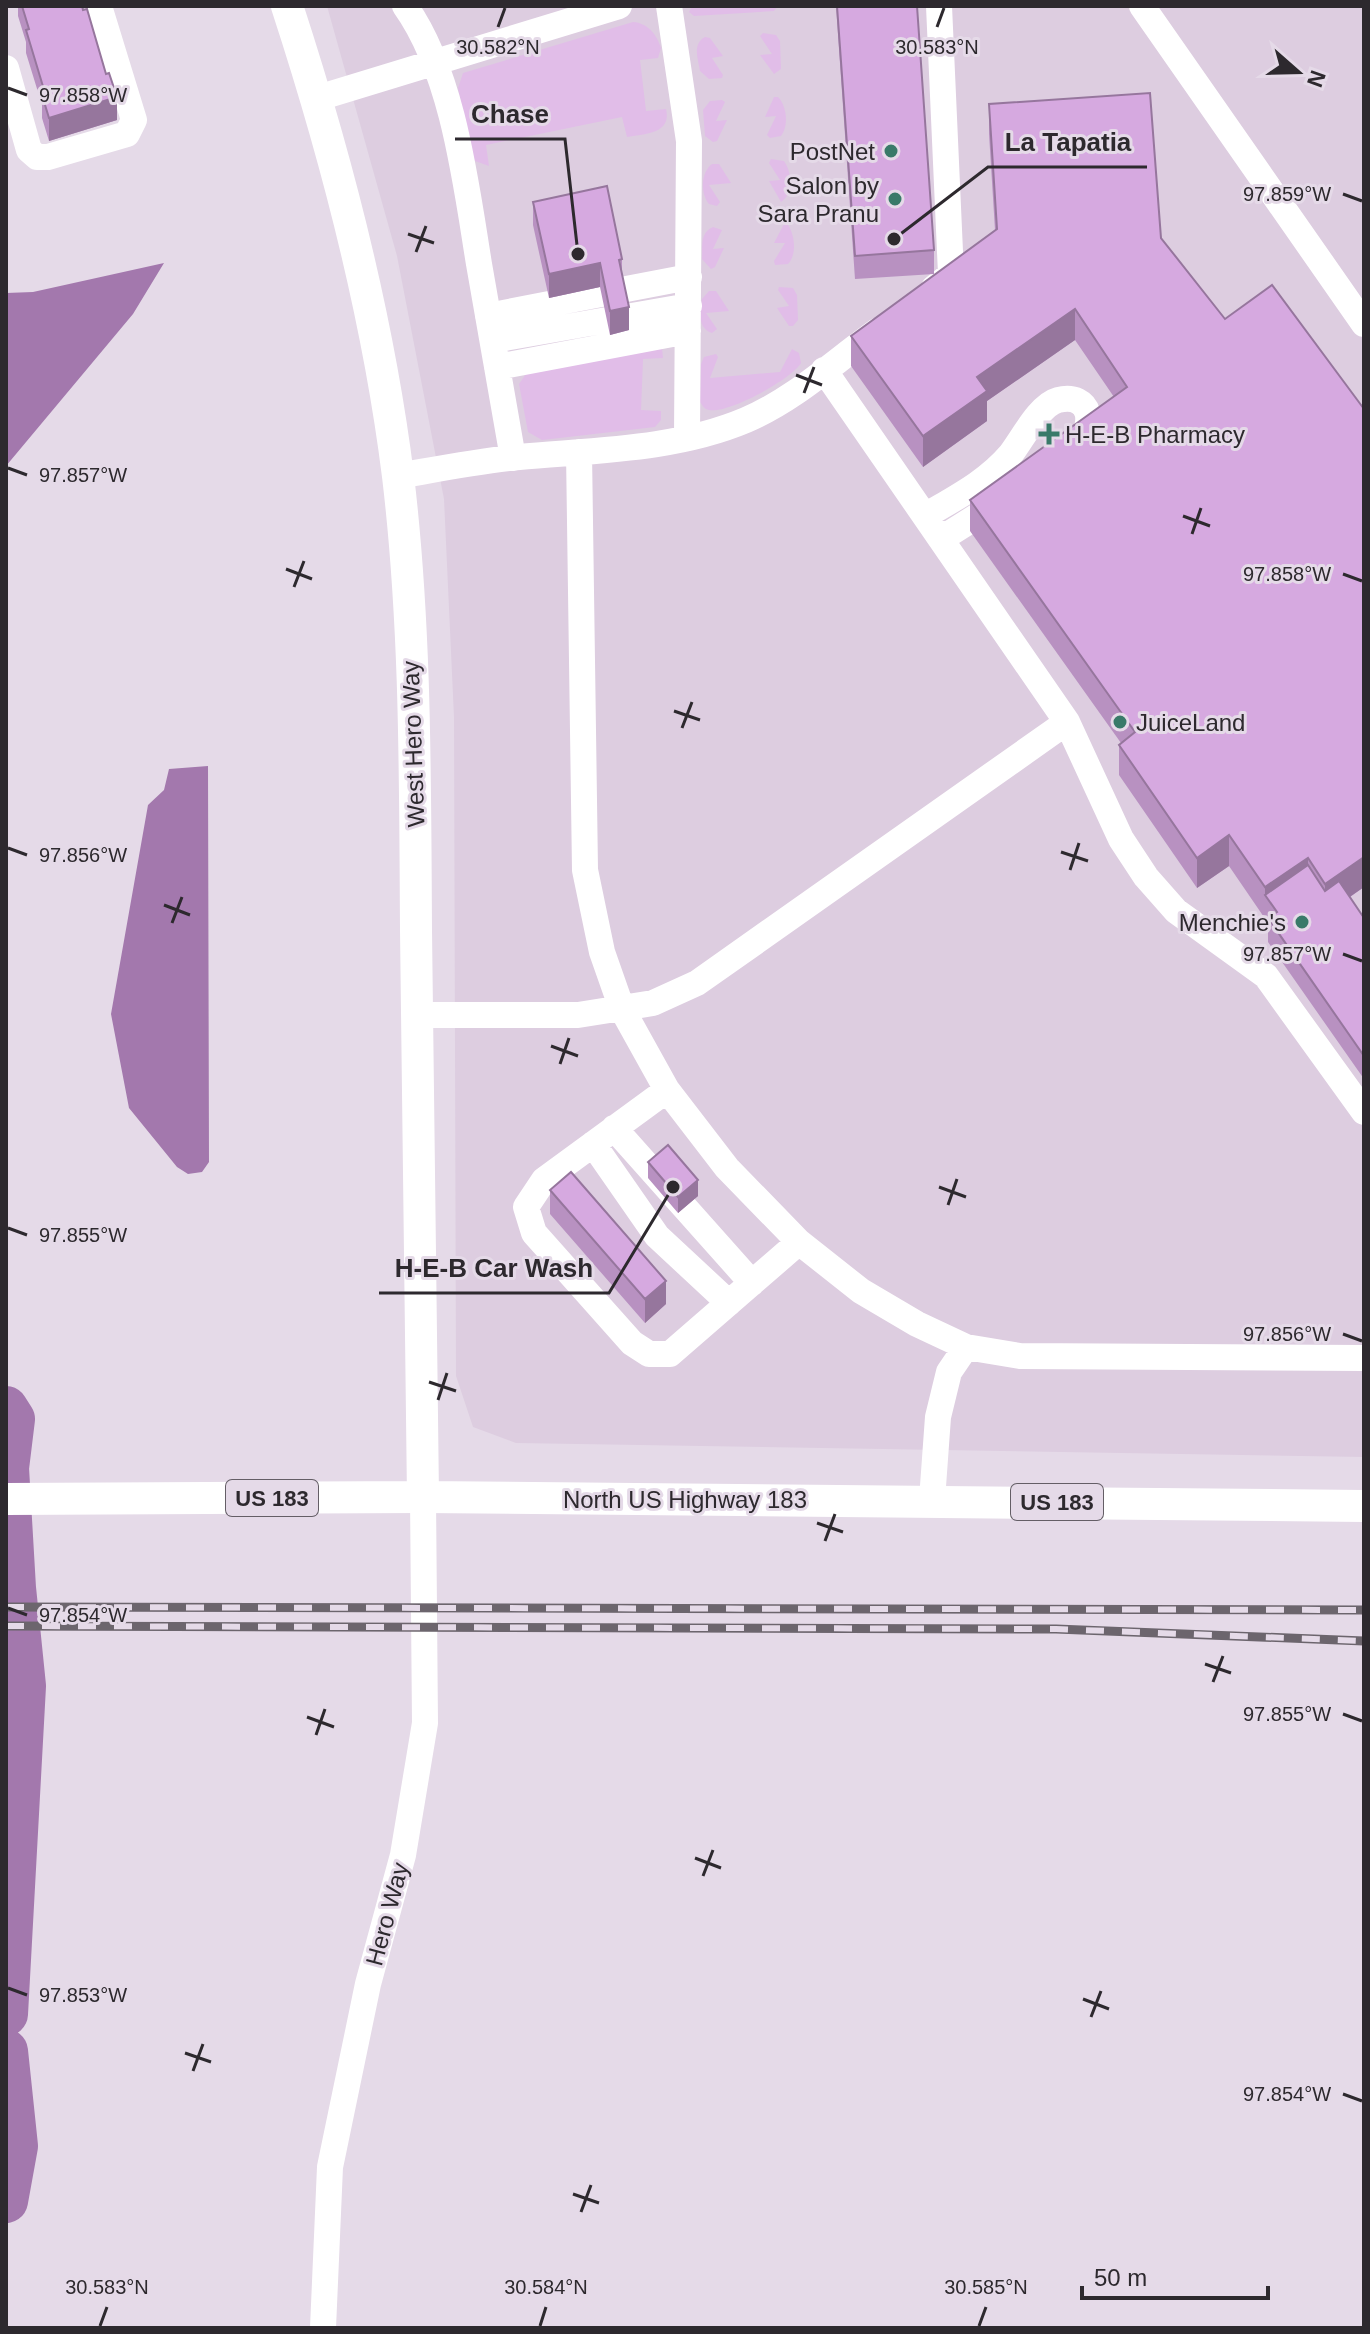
<svg xmlns="http://www.w3.org/2000/svg" width="1370" height="2334" font-family="Helvetica,sans-serif">
	<style>
		.built { fill: #ddcde0 }
		.green { fill: #e1bde8 }
		.water { fill: #a378ad }
		.lines { fill: none; stroke-linecap: round; stroke-linejoin: round }
		.river { stroke: #a378ad; stroke-width: 44 }
		.minor { stroke: #fff; stroke-width: 26 }
		.major { stroke: #fff; stroke-width: 32 }
		.rail-casing { stroke: #6c656d; stroke-width: 9 }
		.rail { stroke: #e5dae8; stroke-width: 6; stroke-dasharray: 18; stroke-linecap: butt }
		.wall { fill: #b891c1 }
		.shaded-wall { fill: #96769d }
		.building { fill: #d6a9e0; stroke: #96769d; stroke-width: 2 }
		.ticks { fill: none; stroke: #2d292e; stroke-width: 3 }
		.poi-dot { fill: #397a69; stroke: #e5dae8; stroke-width: 3 }
		.labels { text-anchor: middle; dominant-baseline: central; stroke-width: 6; stroke-linejoin: round; paint-order: stroke }
		.shield { fill: #e5dae8; stroke: #645e66; stroke-width: 2 }
		.shield-label { font-size: 22px; font-weight: bold; fill: #2d292e }
		.poi-label { font-size: 24px; fill: #2d292e; stroke: #e5dae8; text-anchor: end }
		.street-label { font-size: 24px; fill: #2d292e; stroke: #e5dae8 }
		.ticks-label { font-size: 20px; text-anchor: middle; fill: #2d292e; stroke: #e5dae8; stroke-width: 6; stroke-linejoin: round; paint-order: stroke }
		.leader { fill: none; stroke: #2d292e; stroke-width: 3 }
		.callout-dot { fill: #2d292e; stroke: #e5dae8; stroke-width: 3 }
		.callout-label { font-size: 26px; text-anchor: middle; font-weight: bold; fill: #2d292e; stroke: #e5dae8; stroke-width: 6; stroke-linejoin: round; paint-order: stroke }
	</style>
	<rect width="100%" height="100%" fill="#e5dae8"/>
	<path class="built" d="M327,6H1364V1457L516,1443L473,1427L456,1376L454,717L444,499L397,256Z"/>
	<path class="green" d="M692,6H778L774,11L694,16L689,12Z
		M633,22C648,23 657,35 661,48L658,58L640,60L646,111L666,109C672,134 645,134 627,137L622,117L486,145L489,166L475,161L471,154L458,88L463,73Z
		M763,33L776,35L780,41L781,69L774,74L760,55L772,54L760,36Z
		M705,37L710,38L723,56L712,58L723,75L722,78L709,79L700,71C698,59 692,44 705,37Z
		M774,97H778C787,106 789,126 781,136L770,138L767,135L776,116L765,117Z
		M722,100L725,102L716,121L727,120L717,141L713,142L705,136L703,110L710,101Z
		M771,159L784,161C792,172 794,194 781,202L769,181L780,180L769,163Z
		M712,164H719L731,183L709,185L720,202L717,206L709,204C700,193 701,172 712,164Z
		M784,224L788,225C795,235 797,255 788,264L775,265L774,261L785,243H774Z
		M713,227L722,230L713,249L724,248L715,267L711,269L702,259C703,247 699,233 713,227Z
		M779,287L793,288L797,295L798,320L793,326H789L777,308L789,306L778,290Z
		M709,291H716L729,311L706,313L717,329L712,333C697,328 700,312 702,299Z
		M662,348L663,358L643,359L641,410L661,411V420L655,427L542,440L528,432L519,384L528,371Z
		M792,349L799,353L801,363C792,379 728,414 709,410C704,409 703,406 700,402L701,364L704,357L716,354L718,357L710,378L780,372Z"/>
	<path class="water" d="M164,263L133,314L6,466V293L33,292Z
		M208,766L209,1162L202,1172L188,1174L177,1167L129,1108L111,1014L148,805L164,790L169,769Z"/>
	<g class="lines">
		<path class="river" d="M6,1408L13,1419L7,1468L14,1588L24,1686L6,2014
			M6,2051L16,2146L6,2201"/>
		<path class="minor" d="M405,6C453,73 466,184 479,264C490,329 502,393 513,458
			M669,6L689,141L687,438
			M1142,6L1364,324
			M6,68L29,150L37,157H48L127,134L134,120L99,6
			M318,98L619,6
			M934,288L951,274L939,6
			M621,290L689,277
			M488,316L601,294
			M626,317L689,306
			M493,340L607,320
			M497,367L688,331
			M824,370L1067,722L1121,839L1146,877L1176,911L1266,976L1364,1112
			M579,452L585,870L602,952L622,1009L667,1090L727,1168L799,1242L861,1291L917,1324L966,1347L1020,1356L1364,1358
			M398,476C438,469 478,461 519,457C594,450 675,450 746,420C795,399 834,362 877,331
			M925,516C955,498 987,482 1010,455C1022,440 1039,405 1058,400C1091,392 1098,427 1074,445
			M941,539L998,503
			M417,1015H578L653,1003L697,983L1067,722
			M667,1090L544,1180L526,1207L534,1233L632,1343L649,1354H670L799,1242
			M614,1128L752,1283
			M593,1144L657,1236L729,1303
			M932,1500L938,1417L949,1372L966,1347
			M323,2328L330,2167L368,1984L403,1855L425,1723L423,1497"/>
		<path class="major" d="M287,6C337,159 378,316 398,476C416,626 415,779 416,930C419,1119 422,1308 423,1497
			M6,1499L423,1497L1364,1506"/>
		<g class="rail-casing">
			<path id="rail" d="M6,1607L1364,1610
				M6,1626L1056,1629L1364,1641"/>
		</g>
		<use href="#rail" class="rail"/>
	</g>
	<path class="wall" d="M18,6H82L117,120L49,141L42,118V105L26,53V42L18,16Z
		M836,6H917L934,250V274L855,279Z
		M989,104L1161,238L1225,319L1364,409V887L1350,897L1364,918V1079L1268,942V923L1229,866L1197,888L1119,775V745L1121,743L970,531V500L1114,397L1075,340L987,401V421L923,467L851,366V336L995,230L989,134Z
		M533,202L622,259V276L629,330L610,335L600,287L549,298L533,225Z
		M648,1162L698,1196L678,1213L648,1178Z
		M550,1190L666,1304L645,1323L550,1214Z"/>
	<path class="shaded-wall" d="M117,97V120L49,141V118Z
		M600,263V287L549,298V274Z
		M629,307V330L610,335V311Z
		M1075,309V340L987,401V421L923,467V436L977,377Z
		M1229,835V866L1197,888V858Z
		M1364,857V887L1325,914V884Z
		M1308,858V888L1265,895V887Z
		M698,1180V1196L678,1213V1197Z
		M666,1281V1304L645,1323V1299Z"/>
	<path class="building" d="M22,6H82L83,10L87,9L106,74L109,73L117,97L49,118L42,95L45,93L26,30L29,29Z
		M837,6H917L934,250L855,256Z
		M1150,93L1161,238L1225,319L1272,285L1364,409V857L1325,884L1308,858L1265,887L1229,835L1197,858L1119,745L1135,732L970,500L1127,387L1075,309L977,377L987,391L923,436L851,336L997,229L989,104Z
		M607,186L622,259L619,260L629,307L610,311L600,263L549,274L533,202Z
		M1308,865L1325,891L1339,881L1364,918V1056L1268,918L1277,912L1265,895Z
		M668,1145L698,1180L678,1197L648,1162Z
		M571,1172L666,1281L645,1299L550,1190Z"/>
	<path class="ticks" d="M498,27L505,8M937,27L944,8M8,88L27,95M1343,194L1362,201M408,234L434,243M416,252L426,226M796,375L822,385M804,393L814,367M8,468L27,475M1183,516L1210,526M1192,534L1201,508M286,569L312,579M1343,574L1362,581M294,587L304,561M674,711L700,720M682,728L692,702M8,848L27,855M1061,852L1088,861M1070,870L1079,843M164,905L190,915M172,923L182,897M1343,954L1362,961M551,1046L578,1056M560,1064L569,1038M939,1187L966,1197M948,1205L957,1179M8,1228L27,1235M1343,1334L1362,1341M429,1382L456,1391M438,1400L447,1373M817,1523L843,1532M825,1541L835,1514M8,1608L27,1615M1205,1664L1231,1673M1213,1682L1223,1656M1343,1714L1362,1721M307,1717L334,1727M316,1735L325,1709M695,1858L721,1868M703,1876L713,1850M8,1988L27,1995M1083,1999L1109,2009M1091,2017L1101,1991M185,2053L211,2062M193,2071L203,2044M1343,2094L1362,2101M573,2194L599,2203M581,2212L591,2185M100,2326L107,2307M540,2326L546,2307M979,2326L986,2307"/>
	<g class="poi-dot">
		<circle cx="891" cy="151" r="8"/>
		<circle cx="895" cy="199" r="8"/>
		<path d="M1045 422h8v8h8v8h-8v8h-8v-8h-8v-8h8z"/>
		<circle cx="1120" cy="722" r="8"/>
		<circle cx="1302" cy="922" r="8"/>
	</g>
	<g class="labels">
		<g class="shield">
			<rect x="226" y="1480" width="92" height="36" rx="6"/>
			<rect x="1011" y="1484" width="92" height="36" rx="6"/>
		</g>
		<g class="shield-label">
			<text x="272" y="1498">US 183</text>
			<text x="1057" y="1502">US 183</text>
		</g>
		<g class="poi-label">
			<text x="875" y="151">PostNet</text>
			<text x="879" y="185">Salon by<tspan x="879" dy="28">Sara Pranu</tspan></text>
			<text x="1065" y="434" text-anchor="start">H-E-B Pharmacy</text>
			<text x="1136" y="722" text-anchor="start">JuiceLand</text>
			<text x="1286" y="922">Menchie's</text>
		</g>
		<g class="street-label">
			<text transform="translate(413 744) rotate(-92)">West Hero Way</text>
			<text x="685" y="1499">North US Highway 183</text>
			<text transform="translate(387 1914) rotate(-75)">Hero Way</text>
		</g>
	</g>
	<g class="ticks-label">
		<text x="937" y="54">30.583°N</text>
		<text x="498" y="54">30.582°N</text>
		<text x="83" y="102">97.858°W</text>
		<text x="1287" y="201">97.859°W</text>
		<text x="83" y="482">97.857°W</text>
		<text x="1287" y="581">97.858°W</text>
		<text x="83" y="862">97.856°W</text>
		<text x="1287" y="961">97.857°W</text>
		<text x="83" y="1242">97.855°W</text>
		<text x="1287" y="1341">97.856°W</text>
		<text x="83" y="1622">97.854°W</text>
		<text x="1287" y="1721">97.855°W</text>
		<text x="83" y="2002">97.853°W</text>
		<text x="1287" y="2101">97.854°W</text>
		<text x="107" y="2294">30.583°N</text>
		<text x="546" y="2294">30.584°N</text>
		<text x="986" y="2294">30.585°N</text>
	</g>
	<path class="leader" d="M578 254L565 139H455M894 239L988 167H1147M673 1187L609 1293H379"/>
	<g class="callout-dot">
		<circle cx="578" cy="254" r="8"/>
		<circle cx="894" cy="239" r="8"/>
		<circle cx="673" cy="1187" r="8"/>
	</g>
	<g class="callout-label">
		<text x="510" y="123">Chase</text>
		<text x="1068" y="151">La Tapatia</text>
		<text x="494" y="1277">H-E-B Car Wash</text>
	</g>
	<rect width="1370" height="2334" fill="none" stroke="#2d292e" stroke-width="16"/>
	<g transform="translate(1298 72) rotate(110)" stroke="#e5dae8" stroke-width="6" paint-order="stroke">
	<path d="M0-6L14 30L0 20L-14 30Z" fill="#2d292e"/>
	<text y="-12" font-size="22" font-weight="bold" text-anchor="middle" fill="#2d292e">N</text>
	</g>
	<path d="M1082 2286v12h186v-12" fill="none" stroke="#2d292e" stroke-width="4"/>
	<text x="1094" y="2286" font-size="24" fill="#2d292e" stroke="#e5dae8" stroke-width="6" paint-order="stroke">50 m</text>
</svg>
